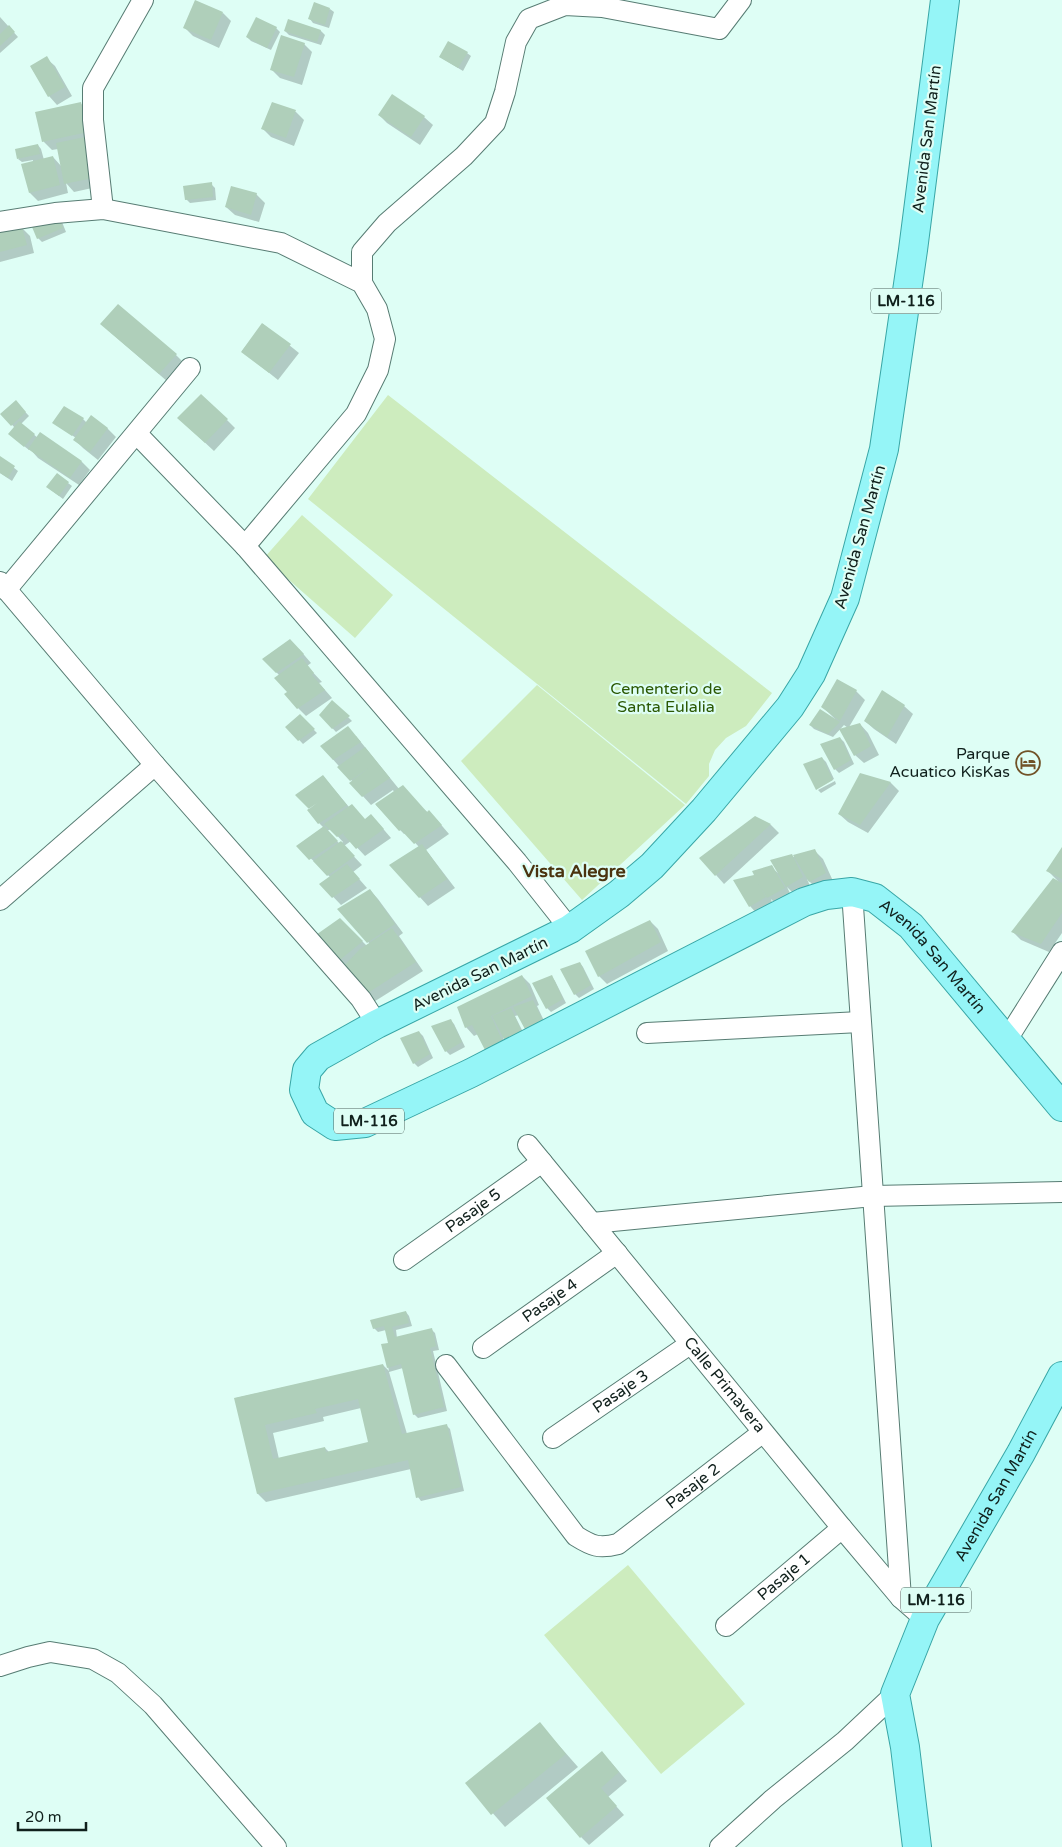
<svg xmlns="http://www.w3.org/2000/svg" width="1062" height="1847" font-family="'Varela Round',sans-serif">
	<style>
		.green { fill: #cdecbe }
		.shadow { fill: #0003; fill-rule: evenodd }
		.building { fill: #afcfba; fill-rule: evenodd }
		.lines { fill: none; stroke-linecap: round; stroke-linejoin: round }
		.minor-casing { stroke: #577c73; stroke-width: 22 }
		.primary-casing { stroke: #38a6a6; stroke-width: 30 }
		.minor { stroke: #fff; stroke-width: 20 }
		.primary { stroke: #95f5f7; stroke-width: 28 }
		.labels { text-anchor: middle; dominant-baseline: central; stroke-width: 4.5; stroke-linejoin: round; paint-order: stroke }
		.shield { fill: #defef5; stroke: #4e635d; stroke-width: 1 }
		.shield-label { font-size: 15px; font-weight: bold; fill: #10201c }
		.street-label { font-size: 16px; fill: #10201c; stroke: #defef5 }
		.park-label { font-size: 16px; fill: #2b5803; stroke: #defef5 }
		.poi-label { font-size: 16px; fill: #10201c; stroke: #defef5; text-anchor: end }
		.neighbourhood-label { font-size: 18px; font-weight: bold; fill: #4a330f; stroke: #defef5 }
	</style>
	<rect width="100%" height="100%" fill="#defef5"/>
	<path class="green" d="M388,395L772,693L746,726L726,738L715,750L709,764V776L686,804L308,499Z
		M302,515L393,595L355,638L264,558Z
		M537,685L685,805L582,900L461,761Z
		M628,1565L745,1704L661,1774L544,1635Z"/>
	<path class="shadow" d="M330,9L334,12L329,28L313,23L310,19Z
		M223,13L231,21L219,48L193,36L185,28Z
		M0,17L18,37L0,53Z
		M289,20L321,31L325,35L321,45L289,35L285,31Z
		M276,28L280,32L271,50L251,41L247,37Z
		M304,44L312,52L302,85L280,78L271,69Z
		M467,53L471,56L463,71L440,57Z
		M46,58L55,66L72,96L57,105L49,96L31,67Z
		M392,96L424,117L433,125L420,145L387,123L379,115Z
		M80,103L89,111L106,185L74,192L66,183L68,193L38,201L30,193L33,160L22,162L18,159L38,145L41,149L44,160L53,157L62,167L58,149L52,150L44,142L37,113Z
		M272,103L296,112L304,120L294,146L271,137L263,129Z
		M211,184L215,188L216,200L190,203L186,199Z
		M256,194L265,203L259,222L235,215L226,207Z
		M62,222L66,232L42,242L38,238L34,228Z
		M22,228L30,236L34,253L0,262V234Z
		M263,324L299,353L278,380L242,351Z
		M110,332L176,355L184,363L168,382Z
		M16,402L29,416L21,424L38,438L41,434L82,462L90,470L79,485L38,458L30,449L29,450L14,438L15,428L2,414Z
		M83,419L87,423L107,428L116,437L98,460L83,448L75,440L76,438L54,423Z
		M227,420L235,428L214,451L187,426Z
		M0,457L18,471L12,481L0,473Z
		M68,483L72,486L63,499L51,490Z
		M299,649L311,663L307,666L322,682L319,683L332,698L306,716L298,708L279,675L264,659Z
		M838,680L856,691L865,700L849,727L860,724L868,733L879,755L864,763L855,755L848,728L844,725L833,737L814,729L810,725L835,719L823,707Z
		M333,702L352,721L336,732L320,715Z
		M904,706L913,714L896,744L874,729L865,721Z
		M300,716L317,733L303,744L287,727Z
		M356,736L399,789L437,820L449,834L426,850L455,888L428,906L391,865L419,847L406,833L404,834L376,805L394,792L393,790L371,805L351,783L353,782L322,747Z
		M840,738L844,742L854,764L839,773L835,769L822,745Z
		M822,758L826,762L834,779L817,788Z
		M861,774L891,783L899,791L868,833L848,822L839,814Z
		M323,776L349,807L365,820L379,824L391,838L365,856L351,841L344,846L362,865L353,872L367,888L341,905L321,884L330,877L298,846L324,828L319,823ZM331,829L343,842L340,844L327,831Z
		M835,781L836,784L821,793L818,790Z
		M755,817L771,825L779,833L724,884L701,858Z
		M1062,849V933L1049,952L1021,940L1013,932L1060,883L1048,871Z
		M814,850L823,859L833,881L818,890L807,879L810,886L795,895L787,887L792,897L777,905L771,899L773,906L758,915L750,906L755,875L771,867L778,873L793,857Z
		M370,890L378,899L403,933L399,936L423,971L372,1003L336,963L340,919L367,946L370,944L339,910Z
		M650,921L658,929L668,951L607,984L599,976Z
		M580,963L583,967L594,989L579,998L575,994Z
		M522,976L530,984L539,1005L537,1006L547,1027L519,1015L515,1016L525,1036L510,1044L503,1037L505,1044L490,1053L478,1034L474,1036L466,1027Z
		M552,977L555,981L566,1003L551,1012L547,1008Z
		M450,1020L454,1024L465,1047L450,1055L446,1051Z
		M419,1032L423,1036L433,1058L418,1067L414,1063Z
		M406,1312L409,1316L412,1326L396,1330L397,1338L432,1330L435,1333L439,1350L433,1351L447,1411L418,1418L414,1414L403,1368L389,1372L407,1434L446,1425L450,1429L464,1491L421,1501L418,1497L411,1469L266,1502L258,1494L236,1398L383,1365L389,1371L383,1345L389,1344L386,1330L378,1332L374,1328ZM361,1408L370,1443L329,1452L325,1448L279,1459L273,1433L324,1421L323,1417Z
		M540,1724L578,1767L505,1827L467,1784Z
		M610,1761L627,1781L608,1797L624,1815L589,1845L581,1837Z"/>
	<path class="building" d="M195,0L223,12L211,40L183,28Z
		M314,2L330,8L325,25L308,19Z
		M256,17L277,27L267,48L246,37Z
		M288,19L321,30L317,42L284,31Z
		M9,25L15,32L0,46V34Z
		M281,35L305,43L294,77L270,70Z
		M448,41L468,52L458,68L439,57Z
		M47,56L65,87L48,97L30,66Z
		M392,94L425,116L411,137L378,115Z
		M81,102L88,132L42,142L35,112Z
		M272,102L296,110L286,138L261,129Z
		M90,136L98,177L64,184L56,143Z
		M38,144L40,154L17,159L15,149Z
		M53,156L60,185L29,193L21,164Z
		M212,182L213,197L185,200L183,186Z
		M231,186L257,193L251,215L225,207Z
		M59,217L63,228L37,239L32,227Z
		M22,227L27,245L0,252V232Z
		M118,304L177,354L159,374L100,324Z
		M262,323L291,344L269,373L241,352Z
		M201,394L228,419L205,443L177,418Z
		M16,400L26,412L11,426L0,414Z
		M64,406L84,418L72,436L52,423Z
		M91,415L108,428L90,452L73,440Z
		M19,421L35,434L24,447L8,434Z
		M40,432L82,461L70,478L28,449Z
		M0,456L15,466L8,478L0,473Z
		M57,473L69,482L59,496L46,487Z
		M290,639L304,654L276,673L262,659Z
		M302,658L314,673L312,675L325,690L297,709L284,694L287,692L274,678Z
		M837,679L857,690L840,721L821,707Z
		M882,690L905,705L887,737L864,721Z
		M332,700L350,716L332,729L319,715Z
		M820,709L840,722L828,734L809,725Z
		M300,714L315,729L298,741L285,727Z
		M860,723L871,746L854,756L839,729Z
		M348,726L361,742L333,760L320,746Z
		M840,737L851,760L834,770L820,744Z
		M365,747L390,778L362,797L349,783L370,767L350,781L337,767Z
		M822,757L833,780L816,790L803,764Z
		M860,773L891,782L860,825L838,814Z
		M323,775L347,805L318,824L307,810L317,803L309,809L295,795Z
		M403,785L427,812L429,810L442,825L414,844L401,830L399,831L375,804Z
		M352,804L365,819L371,814L384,829L356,849L343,834L347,831L337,837L324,824Z
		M755,816L771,824L715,876L699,858Z
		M324,826L338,841L309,860L296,846Z
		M341,841L355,856L327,876L313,861Z
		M422,844L447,879L419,898L389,865Z
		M1062,847V879L1046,871Z
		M815,849L826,873L809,882L793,855Z
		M792,854L803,877L786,887L770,860Z
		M347,864L360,879L332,898L319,884Z
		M772,865L785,888L767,898L757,881L766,897L749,907L733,880L754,875L752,871Z
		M1053,878L1062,883V913L1041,944L1011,932Z
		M370,889L395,924L367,943L337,909Z
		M340,918L363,941L335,964L313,937Z
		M650,920L661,942L598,977L585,951Z
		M392,928L416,962L363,996L343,967L360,949Z
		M580,962L591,985L574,995L560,969Z
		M522,975L532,996L485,1019L491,1016L502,1040L485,1050L472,1025L465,1028L457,1007Z
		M552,975L563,999L546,1009L532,983Z
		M533,1000L544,1023L527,1033L513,1007Z
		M511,1008L522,1032L505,1041L492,1016Z
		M451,1019L462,1042L445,1052L431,1026Z
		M419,1031L430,1054L413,1064L400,1038Z
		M406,1311L409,1323L392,1327L395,1337L432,1328L436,1346L430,1348L444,1407L413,1415L401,1364L387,1368L381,1344L388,1343L384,1326L373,1329L370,1320Z
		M383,1364L402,1434L447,1424L461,1487L416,1498L408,1460L257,1494L234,1398ZM358,1399L368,1442L326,1452L325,1447L273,1459L265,1425L317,1413L315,1409Z
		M540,1722L566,1754L491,1815L465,1783Z
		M602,1751L619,1772L601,1788L617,1806L580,1838L546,1798Z"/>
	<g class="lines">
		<g class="minor-casing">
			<g id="minor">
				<path d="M103,209L93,120V88L143,0"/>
				<path d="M0,222L55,213L103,209L281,243L362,283L377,309L385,339L378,370L356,414L245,546"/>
				<path d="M362,283V252L387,223L464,156L495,123L505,92L516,42L529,19L565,5L602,7L719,29L741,0"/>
				<path d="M137,434L245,546L517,862L570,929"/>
				<path d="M0,582L155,765L361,999L377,1024"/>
				<path d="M6,590L190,368"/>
				<path d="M852,892L901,1598"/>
				<path d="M0,900L155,765"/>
				<path d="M647,1033L860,1022"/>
				<path d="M1006,1041L1062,952"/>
				<path id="s1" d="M528,1145L842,1528L901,1598L925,1619"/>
				<path d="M592,1223L873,1196L1062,1192"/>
				<path id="s2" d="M404,1260L542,1162"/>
				<path id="s3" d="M483,1348L617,1253"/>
				<path id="s4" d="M446,1365L576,1536C592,1546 599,1549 618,1544L762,1433"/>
				<path id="s5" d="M553,1438L690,1344"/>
				<path id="s6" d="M726,1626L842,1528"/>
				<path d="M0,1666L28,1657L50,1652L93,1659L118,1673L153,1705L276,1847"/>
				<path d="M720,1847L773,1799L845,1741L895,1694"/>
			</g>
		</g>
		<g class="primary-casing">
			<g id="primary">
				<path id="s7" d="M945,0L913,250L884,449L845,598L811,674L790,707L704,810L652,866L619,894L570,929L377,1024L318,1057L307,1070L304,1090L315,1113L335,1126L365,1123L471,1073L804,902L826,895L852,892L875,898L911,926L1062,1107"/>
				<path id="s8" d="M917,1847L905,1747L895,1694L925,1619L1021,1453L1062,1376"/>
			</g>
		</g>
		<use href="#minor" class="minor"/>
		<use href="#primary" class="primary"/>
	</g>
	<defs>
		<g id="hotel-ring" transform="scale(1.25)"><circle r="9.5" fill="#defef5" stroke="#715227" stroke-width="1.5"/><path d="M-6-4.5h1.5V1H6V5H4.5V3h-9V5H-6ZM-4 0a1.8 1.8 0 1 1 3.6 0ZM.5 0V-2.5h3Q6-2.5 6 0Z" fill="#715227"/></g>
	</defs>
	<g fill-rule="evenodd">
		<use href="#hotel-ring" x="1028" y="763"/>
	</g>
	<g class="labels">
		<g class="shield">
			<rect x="871" y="288.5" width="70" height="25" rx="4"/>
			<rect x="334" y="1108.5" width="70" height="25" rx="4"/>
			<rect x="901" y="1587.5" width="70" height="25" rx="4"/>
		</g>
		<g class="shield-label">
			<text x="906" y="301">LM-116</text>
			<text x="369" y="1121">LM-116</text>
			<text x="936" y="1600">LM-116</text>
		</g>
		<g class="street-label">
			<text transform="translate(927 139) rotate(-83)">Avenida San Martín</text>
			<text transform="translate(860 537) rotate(-74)">Avenida San Martín</text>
			<text stroke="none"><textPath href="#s7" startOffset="2090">Avenida San Martín</textPath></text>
			<text transform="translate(480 974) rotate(-26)">Avenida San Martín</text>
			<text stroke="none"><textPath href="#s2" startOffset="85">Pasaje 5</textPath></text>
			<text stroke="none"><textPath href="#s3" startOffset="82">Pasaje 4</textPath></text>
			<text stroke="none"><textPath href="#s1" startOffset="310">Calle Primavera</textPath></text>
			<text stroke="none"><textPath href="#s5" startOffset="82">Pasaje 3</textPath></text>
			<text stroke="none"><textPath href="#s4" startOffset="354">Pasaje 2</textPath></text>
			<text stroke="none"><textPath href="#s8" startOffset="378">Avenida San Martín</textPath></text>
			<text stroke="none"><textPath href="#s6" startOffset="76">Pasaje 1</textPath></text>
		</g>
		<g class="park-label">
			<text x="666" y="689">Cementerio de<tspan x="666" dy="18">Santa Eulalia</tspan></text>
		</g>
		<g class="poi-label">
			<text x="1010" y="754">Parque<tspan x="1010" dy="18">Acuatico KisKas</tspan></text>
		</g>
		<g class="neighbourhood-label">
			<text x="574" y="871">Vista Alegre</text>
		</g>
	</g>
	<path d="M18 1822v8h68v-8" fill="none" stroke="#10201c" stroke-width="2.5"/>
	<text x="25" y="1822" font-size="15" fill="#10201c" stroke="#defef5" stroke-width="4" paint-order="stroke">20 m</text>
</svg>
